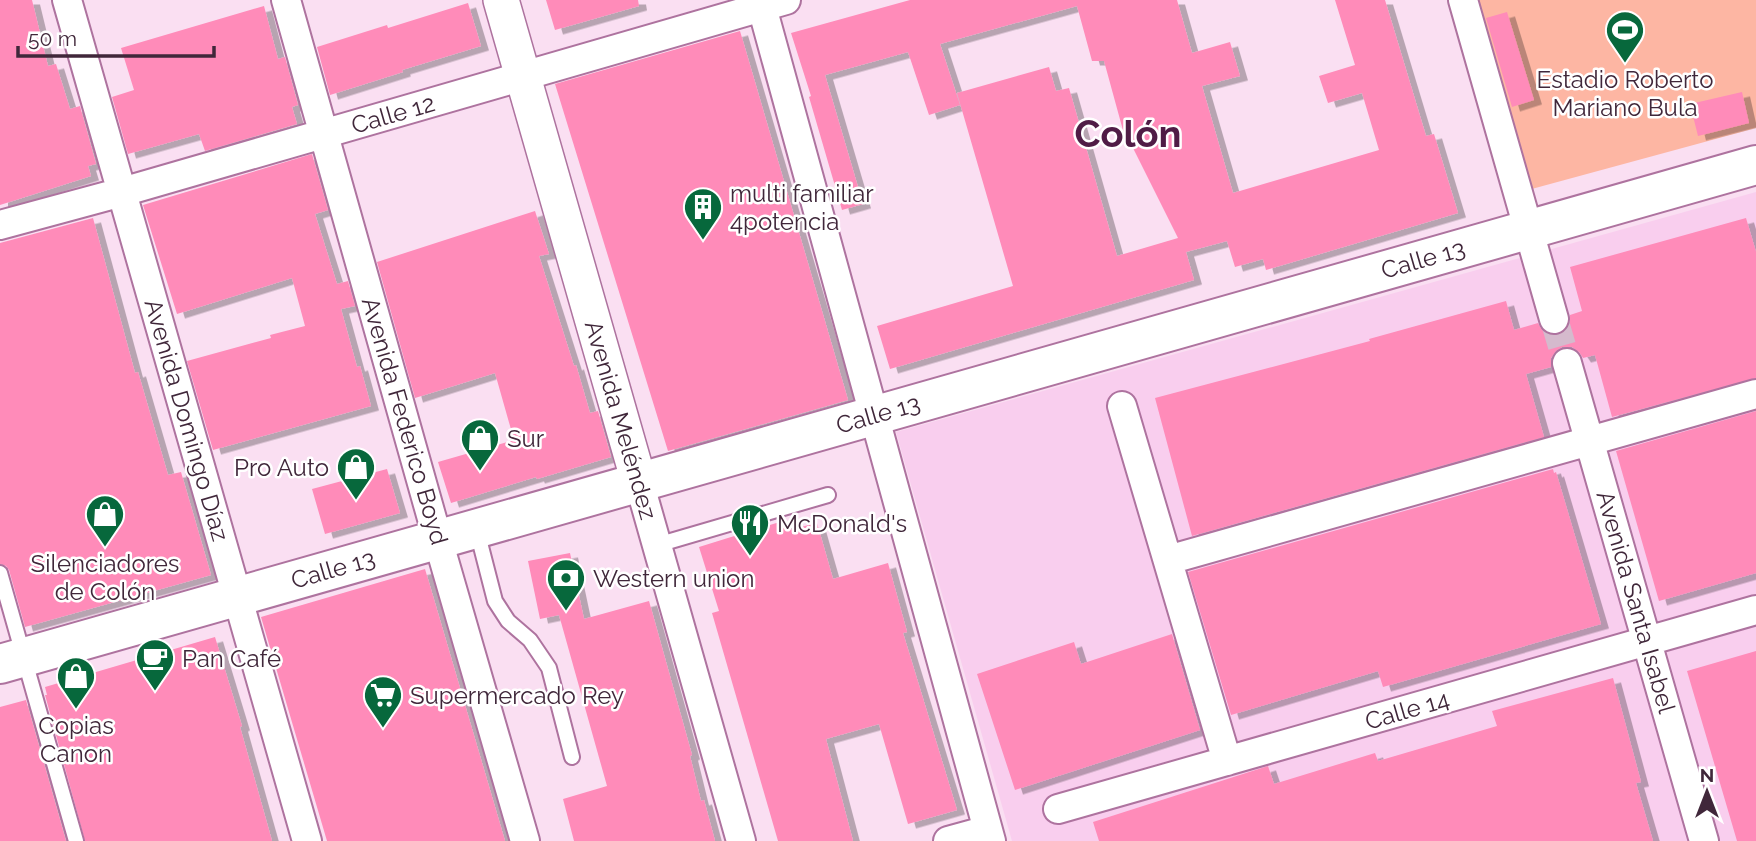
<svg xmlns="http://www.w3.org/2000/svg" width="1756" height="841" font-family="Raleway,sans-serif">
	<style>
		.built { fill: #f9ceee }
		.green { fill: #fdb6a3 }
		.building { fill: #ff8bb9; filter: url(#shadow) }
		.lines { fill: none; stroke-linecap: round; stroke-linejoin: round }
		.minor-tunnel { stroke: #d5bacd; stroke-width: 28; stroke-dasharray: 28 14; stroke-linecap: butt }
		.service-casing { stroke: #ae739f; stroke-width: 18 }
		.minor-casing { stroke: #ae739f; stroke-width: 32 }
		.tertiary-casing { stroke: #ae739f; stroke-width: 38 }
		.secondary-casing { stroke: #ae739f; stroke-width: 42 }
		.service { stroke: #fff; stroke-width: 14 }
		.minor { stroke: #fff; stroke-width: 28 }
		.tertiary { stroke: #fff; stroke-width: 35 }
		.secondary { stroke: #fff; stroke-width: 38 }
		.labels { text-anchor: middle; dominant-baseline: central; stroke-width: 5; stroke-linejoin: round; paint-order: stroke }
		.poi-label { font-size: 24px; fill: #40273a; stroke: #fff; text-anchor: start }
		.street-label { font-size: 24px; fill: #40273a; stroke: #fff }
		.town-label { font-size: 38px; font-weight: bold; fill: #501c46; stroke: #fff }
	</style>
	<defs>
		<filter id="shadow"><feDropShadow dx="8" dy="4.5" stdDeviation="0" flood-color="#0004"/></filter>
	</defs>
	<rect width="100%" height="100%" fill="#fadff2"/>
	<path class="built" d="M1756,192V841H1012L896,432Z"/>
	<path class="green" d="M1476,0H1756V128L1528,190Z"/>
	<path class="building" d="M0,0H32L48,66L56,64L70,109L80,106L96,164L88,166L91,176L0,205Z
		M546,0H638L639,6L555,30Z
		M910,0H1177L1192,53L1230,42L1240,76L1202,86L1233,193L1379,150L1362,93L1328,103L1319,76L1355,65L1335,0H1385L1426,136L1434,134L1458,213L1266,270L1263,259L1235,267L1227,241L1186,252L1194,280L890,369L877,326L1013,286L957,93L1049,67L1056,91L1069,88L1117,256L1178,238L1131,144L1127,145L1104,61H1092L1077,6L940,44L960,105L929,115L908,52L825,75L863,204L842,210L809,97L811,96L791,33Z
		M468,3L481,46L402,70L403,72L330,95L317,47L387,25L388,28Z
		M264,6L278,59L285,57L298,105L292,107L297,124L205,151L199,134L128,154L112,97L134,90L121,48Z
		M1507,12L1534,100L1512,107L1486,18Z
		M740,31L848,400L668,451L555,84Z
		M1742,92L1749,123L1698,136L1690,104Z
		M312,154L328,210L315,214L337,284L348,281L355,306L341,309L357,367L360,366L371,406L213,450L187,361L271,338L270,335L305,326L292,278L177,314L143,205Z
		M535,211L549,254L539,256L574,366L576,365L590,413L598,411L611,457L537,479L536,477L451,503L438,462L514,440L495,373L415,398L377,262Z
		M93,218L135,373L138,372L168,475L181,472L211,575L25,627L9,570L6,566L0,564V243Z
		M1746,218L1756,252V378L1612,417L1595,355L1583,358L1579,352L1572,347H1562L1556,351L1551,358V367L1526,374L1544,437L1192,536L1155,398L1370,341L1369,339L1506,301L1514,330L1538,323L1542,330L1549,335H1559L1565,331L1570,324V315L1582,311L1570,267Z
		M1756,411V573L1659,601L1616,451Z
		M387,469L400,513L325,534L312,489Z
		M1553,469L1554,473L1556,472L1601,624L1383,687L1378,671L1231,715L1188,572Z
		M786,520L789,530L817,523L833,579L888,563L907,632L903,633L957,810L908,824L879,724L826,739L853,841H778L712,613L719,611L699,547Z
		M570,553L584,619L649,601L692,755L690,756L701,801L704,800L715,841H574L563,799L607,786L559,615L540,619L528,561Z
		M425,569L505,841H327L261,617Z
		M1172,634L1200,730L1015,790L977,674L1074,642L1081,664Z
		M215,637L242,726L240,727L272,841H85L45,695H47L45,687Z
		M1756,651V841H1737L1687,671Z
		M1613,678L1641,782L1636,783L1653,841H1099L1093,822L1268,766L1274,784L1375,753L1378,761L1497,726L1492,711Z
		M26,700L66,841H0V707Z"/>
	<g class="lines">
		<path class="minor-tunnel" d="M1554,319L1567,363"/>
		<g class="service-casing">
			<path id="service" d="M477,531L495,601L508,621L530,640L549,668L572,757
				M657,545L828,495
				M0,573L76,841"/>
		</g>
		<g class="minor-casing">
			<path id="minor" d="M67,0L307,841
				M286,0L438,540L525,841
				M1463,0L1554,319
				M762,7L991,841
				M0,225L122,192L786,0
				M1567,363L1704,841
				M1122,406L1227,761
				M639,482L741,841
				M1168,560L1756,394
				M1058,809L1756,610
				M948,841L988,830"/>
		</g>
		<g class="tertiary-casing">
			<path id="tertiary" d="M501,0L639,482"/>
		</g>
		<g class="secondary-casing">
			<path id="secondary" d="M0,664L1756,165"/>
		</g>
		<use href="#service" class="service"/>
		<use href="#minor" class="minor"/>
		<use href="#tertiary" class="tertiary"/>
		<use href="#secondary" class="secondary"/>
	</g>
	<defs>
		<g id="stadium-pin" transform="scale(2.0125)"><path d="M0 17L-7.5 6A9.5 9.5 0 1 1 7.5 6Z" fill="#07683c" stroke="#fff"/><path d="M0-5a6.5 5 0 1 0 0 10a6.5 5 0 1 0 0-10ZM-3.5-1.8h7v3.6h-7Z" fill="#fff"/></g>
		<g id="building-pin" transform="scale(2.0125)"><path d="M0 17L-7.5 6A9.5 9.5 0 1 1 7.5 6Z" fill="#07683c" stroke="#fff"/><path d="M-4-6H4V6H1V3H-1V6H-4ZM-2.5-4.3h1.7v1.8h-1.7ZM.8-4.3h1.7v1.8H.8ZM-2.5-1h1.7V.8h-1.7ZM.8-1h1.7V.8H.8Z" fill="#fff"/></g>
		<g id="shop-pin" transform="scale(2.0125)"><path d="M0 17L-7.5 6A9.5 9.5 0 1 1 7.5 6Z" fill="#07683c" stroke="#fff"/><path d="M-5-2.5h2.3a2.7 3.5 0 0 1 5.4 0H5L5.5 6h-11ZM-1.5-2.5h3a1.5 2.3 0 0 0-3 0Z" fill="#fff"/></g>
		<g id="restaurant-pin" transform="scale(2.0125)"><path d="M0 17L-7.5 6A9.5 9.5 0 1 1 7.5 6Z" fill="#07683c" stroke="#fff"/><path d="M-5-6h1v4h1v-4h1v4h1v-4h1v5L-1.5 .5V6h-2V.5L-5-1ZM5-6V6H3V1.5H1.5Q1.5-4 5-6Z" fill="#fff"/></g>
		<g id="bank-pin" transform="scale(2.0125)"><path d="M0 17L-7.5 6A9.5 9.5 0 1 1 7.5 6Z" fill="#07683c" stroke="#fff"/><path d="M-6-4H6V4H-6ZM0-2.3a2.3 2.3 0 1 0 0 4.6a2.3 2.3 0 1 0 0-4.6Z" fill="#fff"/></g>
		<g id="cafe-pin" transform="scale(2.0125)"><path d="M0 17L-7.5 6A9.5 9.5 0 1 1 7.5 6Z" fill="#07683c" stroke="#fff"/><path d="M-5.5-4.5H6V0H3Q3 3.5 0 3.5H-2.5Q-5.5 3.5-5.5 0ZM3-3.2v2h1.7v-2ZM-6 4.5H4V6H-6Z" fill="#fff"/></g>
		<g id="supermarket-pin" transform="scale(2.0125)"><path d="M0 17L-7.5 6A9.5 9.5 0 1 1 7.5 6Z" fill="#07683c" stroke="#fff"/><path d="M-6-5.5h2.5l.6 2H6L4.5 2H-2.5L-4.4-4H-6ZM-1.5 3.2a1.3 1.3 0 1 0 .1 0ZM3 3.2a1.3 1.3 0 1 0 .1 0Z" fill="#fff"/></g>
	</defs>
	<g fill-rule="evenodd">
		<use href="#stadium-pin" x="1625" y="30"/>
		<use href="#building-pin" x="703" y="207"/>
		<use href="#shop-pin" x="480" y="438"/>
		<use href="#shop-pin" x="356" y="467"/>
		<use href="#shop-pin" x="105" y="514"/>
		<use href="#restaurant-pin" x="750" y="523"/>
		<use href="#bank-pin" x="566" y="578"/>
		<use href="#cafe-pin" x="155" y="658"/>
		<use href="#shop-pin" x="76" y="676"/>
		<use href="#supermarket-pin" x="383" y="695"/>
	</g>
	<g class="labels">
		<g class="poi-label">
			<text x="1625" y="79" text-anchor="middle">Estadio Roberto<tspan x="1625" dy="28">Mariano Bula</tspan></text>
			<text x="730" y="193">multi familiar<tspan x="730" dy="28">4potencia</tspan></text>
			<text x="507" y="438">Sur</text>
			<text x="329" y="467" text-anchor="end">Pro Auto</text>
			<text x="777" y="523">McDonald's</text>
			<text x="105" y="563" text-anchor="middle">Silenciadores<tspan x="105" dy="28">de Colón</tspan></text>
			<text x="593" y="578">Western union</text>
			<text x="182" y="658">Pan Café</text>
			<text x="410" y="695">Supermercado Rey</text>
			<text x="76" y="725" text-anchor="middle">Copias<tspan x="76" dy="28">Canon</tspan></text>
		</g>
		<g class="street-label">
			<text transform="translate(393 114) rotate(-16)">Calle 12</text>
			<text transform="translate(1423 259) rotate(-16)">Calle 13</text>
			<text transform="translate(878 414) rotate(-16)">Calle 13</text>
			<text transform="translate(187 420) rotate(74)">Avenida Domingo Díaz</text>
			<text transform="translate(621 420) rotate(74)">Avenida Meléndez</text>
			<text transform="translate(405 421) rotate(74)">Avenida Federico Boyd</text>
			<text transform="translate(333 569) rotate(-16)">Calle 13</text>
			<text transform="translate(1636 602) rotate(74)">Avenida Santa Isabel</text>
			<text transform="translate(1407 710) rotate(-16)">Calle 14</text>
		</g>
		<g class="town-label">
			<text x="1128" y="133">Colón</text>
		</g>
	</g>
	<g transform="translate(1707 792)" stroke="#ffffff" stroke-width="5" paint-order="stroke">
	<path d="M0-5L12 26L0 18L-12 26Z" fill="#40273a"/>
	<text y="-10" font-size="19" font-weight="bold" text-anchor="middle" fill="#40273a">N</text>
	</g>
	<path d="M18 46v10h196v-10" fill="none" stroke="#40273a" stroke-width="3.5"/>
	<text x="28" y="46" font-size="21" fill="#40273a" stroke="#ffffff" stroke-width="5" paint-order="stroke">50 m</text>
</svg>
